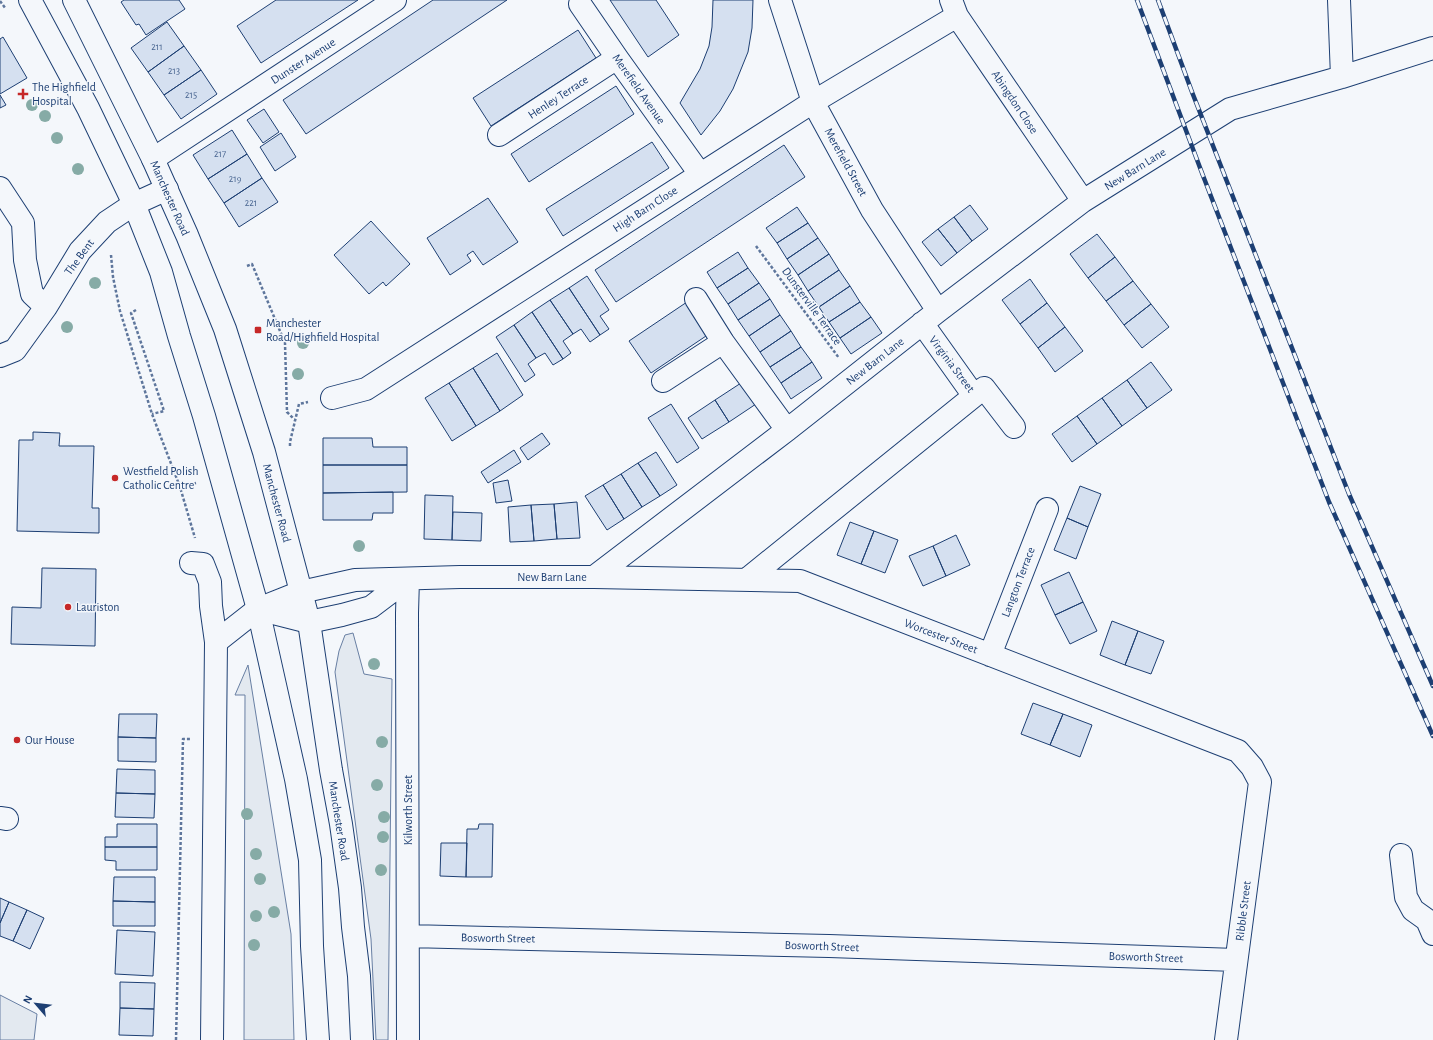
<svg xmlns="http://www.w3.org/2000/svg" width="1433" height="1040" font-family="'Alegreya Sans',sans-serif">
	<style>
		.green { fill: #e3e9f0; stroke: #687fa3 }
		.building { fill: #d5e0f0; stroke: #1d3f73 }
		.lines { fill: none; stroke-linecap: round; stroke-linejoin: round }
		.minor-casing { stroke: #1d3f73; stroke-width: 24 }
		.highway-casing { stroke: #1d3f73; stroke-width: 24 }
		.path { stroke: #5e769c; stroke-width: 2.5; stroke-dasharray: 3 2; stroke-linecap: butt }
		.minor { stroke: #f4f7fb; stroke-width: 22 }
		.highway { stroke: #f4f7fb; stroke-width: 22 }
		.rail-casing { stroke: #1d3f73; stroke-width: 4.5 }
		.rail { stroke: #f4f7fb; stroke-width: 3; stroke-dasharray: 9; stroke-linecap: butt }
		.tree { fill: #86aba6 }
		.poi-dot { fill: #c62828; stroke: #f4f7fb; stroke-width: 1.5 }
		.labels { text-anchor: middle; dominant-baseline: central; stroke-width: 3; stroke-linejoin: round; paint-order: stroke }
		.number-label { font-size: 10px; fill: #4b6792 }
		.street-label { font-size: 12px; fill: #1d3f73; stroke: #f4f7fb }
		.poi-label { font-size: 12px; fill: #1d3f73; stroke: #f4f7fb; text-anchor: start }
	</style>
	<rect width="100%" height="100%" fill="#f4f7fb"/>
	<path class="green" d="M353,633L364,674L392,679L388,1040H376L371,939L335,672L339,651L345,635Z
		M248,665L291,934L294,1040H244L245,695H235Z
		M0,995L37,1014L34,1040H0Z"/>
	<path class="building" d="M124,0H179L185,9L146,35L139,24L136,25L121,2Z
		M276,0H358L261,63L237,26Z
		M433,0H507L306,134L283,100Z
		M610,0H656L679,35L648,57Z
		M713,0H753L752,28L748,52L733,89L720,111L701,135L680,103L700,69L709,46L712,27Z
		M167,22L184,46L148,72L131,48Z
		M578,30L596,58L491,126L473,98Z
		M3,37L27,78L0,94V39Z
		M184,46L201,70L164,95L148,72Z
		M201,70L217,94L181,119L164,95Z
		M616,86L634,114L529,182L511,154Z
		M0,95L6,105L0,108Z
		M264,109L279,132L263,143L247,120Z
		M232,130L247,154L208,179L193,155Z
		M281,133L296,157L275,171L260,147Z
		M652,142L669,168L563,236L546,209Z
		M784,145L805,177L616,302L595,270Z
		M247,154L262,178L224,203L208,179Z
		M262,178L278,202L239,227L224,203Z
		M488,198L518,242L483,265L473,251L467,255L471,261L450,275L427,238Z
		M970,205L988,229L972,241L954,217Z
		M797,207L808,223L777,243L766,228Z
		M954,217L972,241L957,253L938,229Z
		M371,221L410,264L386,286L383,282L369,294L334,255Z
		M808,223L818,238L787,259L777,243Z
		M938,229L957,253L941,266L922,242Z
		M1097,234L1115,257L1088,278L1070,254Z
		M818,238L829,254L798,275L787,259Z
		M738,252L748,268L717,288L707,272Z
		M829,254L839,270L808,291L798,275Z
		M1115,257L1133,281L1106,301L1088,278Z
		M748,268L759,283L728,304L717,288Z
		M839,270L850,286L819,307L808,291Z
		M587,276L609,310L600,316L609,329L600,335L569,288Z
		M1030,279L1047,303L1020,324L1002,300Z
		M1133,281L1151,304L1124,325L1106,301Z
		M759,283L770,299L738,320L728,304Z
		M850,286L860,302L829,322L819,307Z
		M569,288L600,335L590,342L581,329L573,334L550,300Z
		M770,299L780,315L749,336L738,320Z
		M550,300L573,334L563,341L571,353L563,359L532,312Z
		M687,302L709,334L651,373L629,341Z
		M860,302L871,317L840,338L829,322Z
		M1047,303L1065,327L1038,348L1020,324Z
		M1151,304L1169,327L1142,348L1124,325Z
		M532,312L563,359L553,365L545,353L536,358L514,325Z
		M780,315L791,331L760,352L749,336Z
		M871,317L882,333L851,354L840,338Z
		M514,325L536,358L528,364L535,375L525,382L496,337Z
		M1065,327L1083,351L1055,372L1038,348Z
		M791,331L801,347L770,367L760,352Z
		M801,347L812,362L781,383L770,367Z
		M497,353L523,395L500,411L473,368Z
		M812,362L822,378L791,399L781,383Z
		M1151,362L1172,390L1147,408L1127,380Z
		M473,368L500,411L476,426L449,383Z
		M1127,380L1147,408L1122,426L1102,398Z
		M449,383L476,426L452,441L425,398Z
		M741,383L756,404L729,422L715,400Z
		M1102,398L1122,426L1097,444L1077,416Z
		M715,400L729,422L702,439L688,418Z
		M671,404L699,448L677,463L648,418Z
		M1077,416L1097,444L1072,462L1052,434Z
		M33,432L60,433L59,446H94L92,508H99V533L17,531L19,440H33Z
		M542,433L550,444L528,460L520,448Z
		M323,438H372L373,447H407V465H323Z
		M514,450L521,462L488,483L481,472Z
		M656,452L677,485L660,496L638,463Z
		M638,463L660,496L642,507L621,474Z
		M323,465H407V492L323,493Z
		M621,474L642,507L624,519L603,485Z
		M508,480L512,501L496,503L493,483Z
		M603,485L624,519L607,530L585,496Z
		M1080,486L1101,494L1088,527L1067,518Z
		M393,492V513H373L372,520H323V493Z
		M425,495L453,496L452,540L424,539Z
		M577,502L580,538L557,539L554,504Z
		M554,504L557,539L534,541L531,505Z
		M531,505L534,541L510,542L508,507Z
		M453,512L482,513L481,541L452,540Z
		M1067,518L1088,527L1076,559L1054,550Z
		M850,522L874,531L861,564L837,555Z
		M874,531L898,540L885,573L861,564Z
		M956,535L970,565L946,576L933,546Z
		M933,546L946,576L923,586L909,556Z
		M42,568L96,569L95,646L11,644L12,607L41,608Z
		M1069,572L1083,602L1055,615L1041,585Z
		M1083,602L1097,631L1070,644L1055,615Z
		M1112,621L1138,631L1125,665L1100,655Z
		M1138,631L1164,641L1151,674L1125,665Z
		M1033,703L1063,714L1050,745L1021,734Z
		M119,714H157L156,738L118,737Z
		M1063,714L1092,725L1080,757L1050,745Z
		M118,737L156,738V762L118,761Z
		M117,769L155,770V794L116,793Z
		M116,793L155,794L154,818L115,817Z
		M117,824H157V847H105V837H117Z
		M479,824H493L492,877H466L467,829H478Z
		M441,843H467L466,877L440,876Z
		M105,847H157V870H116V861L105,860Z
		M114,877H155V902L113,901Z
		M0,898L9,902L0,923Z
		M113,901L155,902V926H113Z
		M9,902L27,910L13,941L0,936V923Z
		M27,910L44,918L30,949L13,941Z
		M117,930L155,932L153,976L115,974Z
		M120,982L155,983L154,1009L120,1008Z
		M120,1008L154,1009L153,1036L119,1035Z"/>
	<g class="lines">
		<g class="minor-casing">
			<path id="minor" d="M780,0L813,102L872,210L938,311
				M951,0L957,16L1083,201
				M1339,0L1342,77
				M580,4L617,58L700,174
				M499,135L617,58
				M153,159L395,0
				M0,188L23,223L25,260L32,294L46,307
				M696,299L723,342L787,430
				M922,323L974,396L984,388L1014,427
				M0,356L15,350L46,307L80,251L107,222L134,204L167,189
				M663,381L723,342
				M332,398L366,389L813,102L957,16
				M191,563L203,564L210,582L211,606L216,642L212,1040
				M594,577L787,430L938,311L1083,201L1230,109L1342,77L1433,48
				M746,580L974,396
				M258,609L309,622L342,615L371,607L408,579
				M216,642L258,609L301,592L355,580L460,577H594L800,581L1238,751L1252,767L1260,782L1226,1040
				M990,655L1047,509
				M0,818L7,819
				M1401,855L1406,897L1413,910L1427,920L1433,934
				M408,936L829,946L1236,960
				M408,1040L407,613L408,579"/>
		</g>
		<g class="highway-casing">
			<path id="highway" d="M30,0L88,108L134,204L161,272L179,336L204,416L258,609L296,779L310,860L312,946L318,1040
				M74,0L153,159L187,235L225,329L264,452L309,622L331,770L341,824L350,888L353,927L359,976L362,1040"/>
		</g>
		<path class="path" d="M0,1L6,9
			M756,246L839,358
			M111,255L113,277L120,311L152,414L180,487L195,538
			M247,266L252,264L285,343L287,412L295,420
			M136,310L131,313L164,411L152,414
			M290,446V442L299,404L308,402
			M180,487L196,483
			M176,1040L183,739H191"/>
		<use href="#minor" class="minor"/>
		<use href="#highway" class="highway"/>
		<g class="rail-casing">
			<path id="rail" d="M1137,0L1202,173L1329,502L1433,736
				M1158,0L1192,92L1349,494L1433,686"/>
		</g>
		<use href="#rail" class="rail"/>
	</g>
	<g class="tree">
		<circle cx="32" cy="105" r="6"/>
		<circle cx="45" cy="116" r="6"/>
		<circle cx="57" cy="138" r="6"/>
		<circle cx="78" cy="169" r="6"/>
		<circle cx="95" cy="283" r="6"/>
		<circle cx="67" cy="327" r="6"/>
		<circle cx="303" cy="343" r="6"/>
		<circle cx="298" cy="374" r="6"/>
		<circle cx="359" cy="546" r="6"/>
		<circle cx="374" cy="664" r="6"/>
		<circle cx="382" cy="742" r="6"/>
		<circle cx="377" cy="785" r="6"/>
		<circle cx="247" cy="814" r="6"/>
		<circle cx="384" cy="817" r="6"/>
		<circle cx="383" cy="837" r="6"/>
		<circle cx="256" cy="854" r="6"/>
		<circle cx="381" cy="870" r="6"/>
		<circle cx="260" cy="879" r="6"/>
		<circle cx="274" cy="912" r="6"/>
		<circle cx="256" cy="916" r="6"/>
		<circle cx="254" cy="945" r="6"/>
	</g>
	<g class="poi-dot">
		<path d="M21 88h4v4h4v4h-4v4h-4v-4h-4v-4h4z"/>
		<rect x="254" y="326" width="8" height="8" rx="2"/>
		<circle cx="115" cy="478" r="4"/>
		<circle cx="68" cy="607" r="4"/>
		<circle cx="17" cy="740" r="4"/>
	</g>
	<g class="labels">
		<g class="number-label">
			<text x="157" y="47">211</text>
			<text x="174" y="71">213</text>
			<text x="191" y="95">215</text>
			<text x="220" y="154">217</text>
			<text x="235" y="179">219</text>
			<text x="251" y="203">221</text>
		</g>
		<g class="street-label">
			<text transform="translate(303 61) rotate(-33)">Dunster Avenue</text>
			<text transform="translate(639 89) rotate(55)">Merefield Avenue</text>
			<text transform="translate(558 97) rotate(-33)">Henley Terrace</text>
			<text transform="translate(1015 102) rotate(56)">Abingdon Close</text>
			<text transform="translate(846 162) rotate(61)">Merefield Street</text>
			<text transform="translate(1135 169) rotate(-32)">New Barn Lane</text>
			<text transform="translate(170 198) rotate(66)">Manchester Road</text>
			<text transform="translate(645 209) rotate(-33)">High Barn Close</text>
			<text transform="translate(79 257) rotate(-54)">The Bent</text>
			<text transform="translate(812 306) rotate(54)">Dunsterville Terrace</text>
			<text transform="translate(875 361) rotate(-38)">New Barn Lane</text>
			<text transform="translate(952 364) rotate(53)">Virginia Street</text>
			<text transform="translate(277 503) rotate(75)">Manchester Road</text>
			<text x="552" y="577">New Barn Lane</text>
			<text transform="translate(1018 582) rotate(-69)">Langton Terrace</text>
			<text transform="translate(941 636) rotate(21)">Worcester Street</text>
			<text transform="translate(408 810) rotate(-90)">Kilworth Street</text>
			<text transform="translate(339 821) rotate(81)">Manchester Road</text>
			<text transform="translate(1243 911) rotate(-83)">Ribble Street</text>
			<text transform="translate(498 938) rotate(1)">Bosworth Street</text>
			<text transform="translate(822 946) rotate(2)">Bosworth Street</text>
			<text transform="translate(1146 957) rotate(2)">Bosworth Street</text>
		</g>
		<g class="poi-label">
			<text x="32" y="87">The Highfield<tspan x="32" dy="14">Hospital</tspan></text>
			<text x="266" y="323">Manchester<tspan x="266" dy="14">Road/Highfield Hospital</tspan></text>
			<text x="123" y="471">Westfield Polish<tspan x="123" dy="14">Catholic Centre</tspan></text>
			<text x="76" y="607">Lauriston</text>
			<text x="25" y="740">Our House</text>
		</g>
	</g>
	<g transform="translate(36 1004) rotate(298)" stroke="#f4f7fb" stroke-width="3" paint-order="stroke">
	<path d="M0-3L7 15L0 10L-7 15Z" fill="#1d3f73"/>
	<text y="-6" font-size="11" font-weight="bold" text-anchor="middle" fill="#1d3f73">N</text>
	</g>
</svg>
